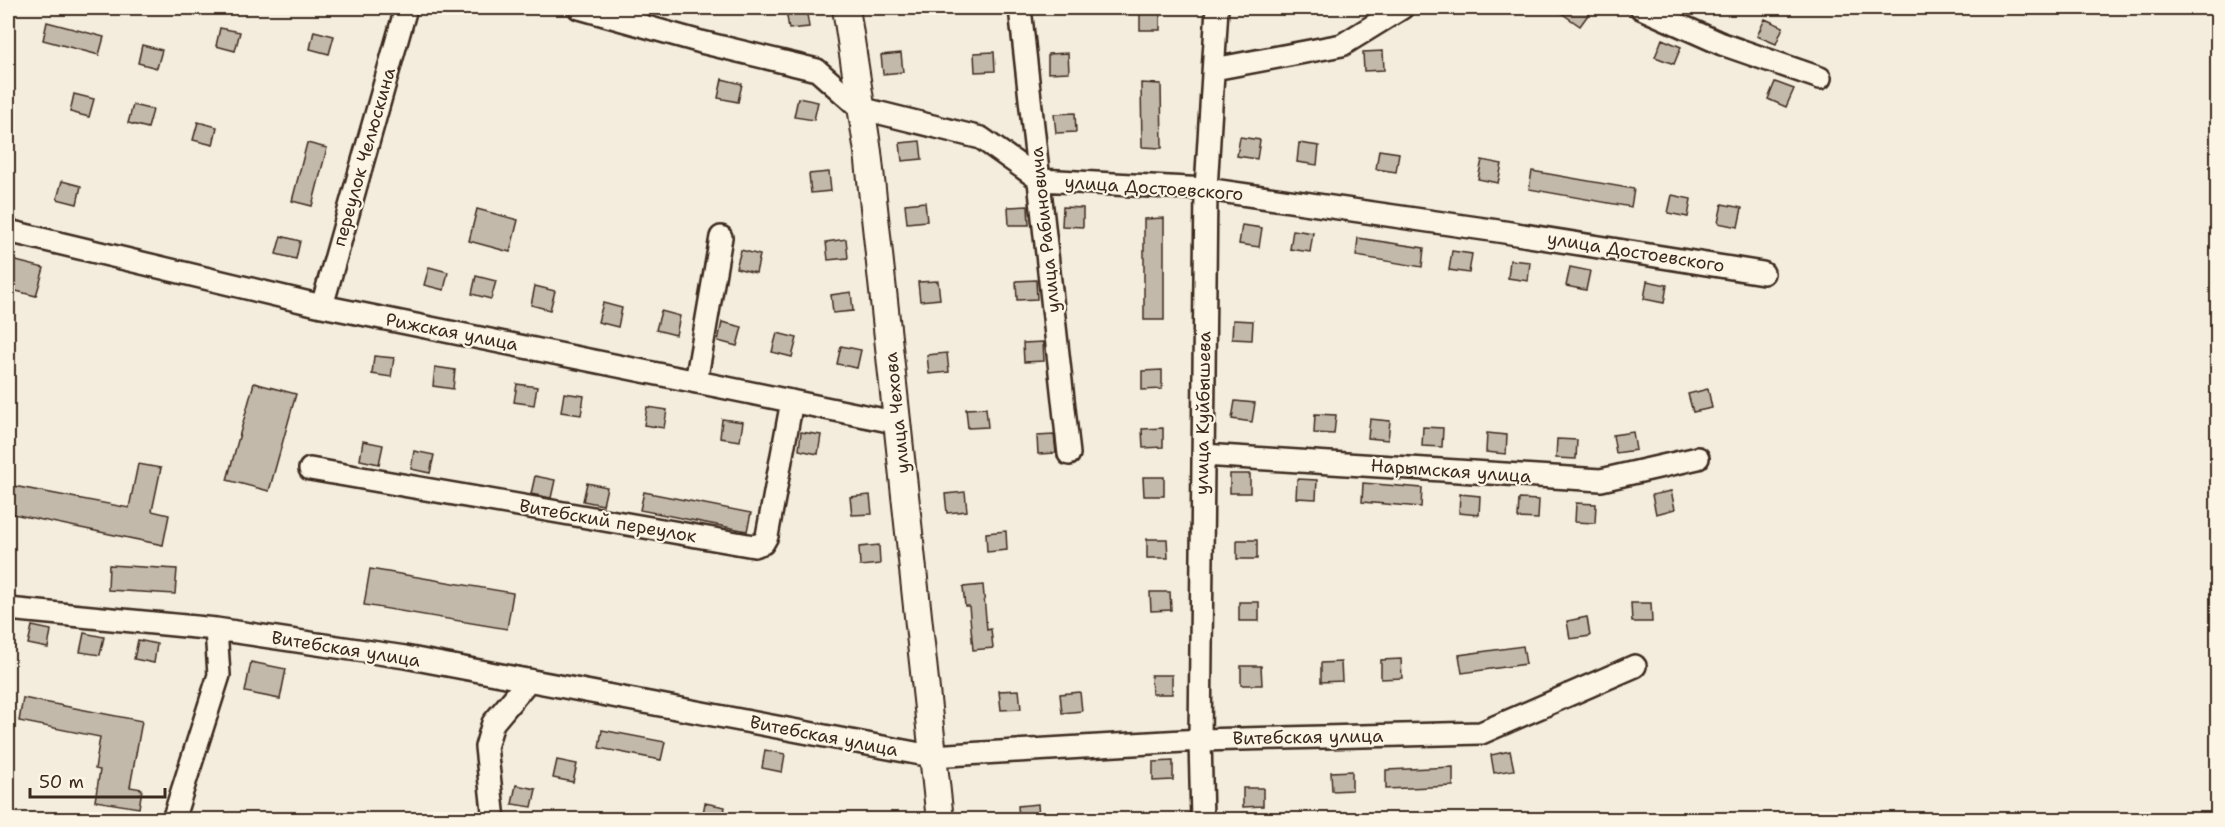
<svg xmlns="http://www.w3.org/2000/svg" width="2225" height="827" font-family="'Shantell Sans',sans-serif">
	<style>
		.building { fill: #c3b9aa; stroke: #3b2a1e; stroke-width: 1.5 }
		.lines { fill: none; stroke-linecap: round; stroke-linejoin: round }
		.minor-casing { stroke: #3b2a1e; stroke-width: 26 }
		.tertiary-casing { stroke: #3b2a1e; stroke-width: 30 }
		.minor { stroke: #fcf5e5; stroke-width: 21 }
		.tertiary { stroke: #fcf5e5; stroke-width: 26 }
		.labels { text-anchor: middle; dominant-baseline: central; stroke-width: 4.5; stroke-linejoin: round; paint-order: stroke }
		.street-label { font-size: 18px; fill: #3b2a1e; stroke: #fcf5e5 }
	</style>
	<rect width="100%" height="100%" fill="#f4eddd"/>
	<filter id="ink" filterUnits="userSpaceOnUse"><feTurbulence type="fractalNoise" baseFrequency=".0167" numOctaves="2"/><feDisplacementMap in="SourceGraphic" scale="12" xChannelSelector="R" yChannelSelector="G"/><feConvolveMatrix kernelMatrix="1 2 1 2 8 2 1 2 1" color-interpolation-filters="sRGB"/></filter>
	<g filter="url(#ink)">
		<path class="building" d="M806,8L809,27L789,29L786,10Z
			M1554,8H1593L1580,26Z
			M1140,11H1160V30H1140Z
			M1765,19L1783,27L1776,44L1757,36Z
			M47,22L104,37L99,55L43,40Z
			M220,28L240,32L235,51L216,46Z
			M314,31L334,36L329,54L310,49Z
			M1662,39L1681,47L1674,64L1655,57Z
			M142,45L162,50L157,68L138,63Z
			M1383,51L1384,70L1364,71L1363,52Z
			M994,52L995,71L975,72L974,53Z
			M901,53L903,72L883,74L881,55Z
			M1068,53L1069,72L1048,73V54Z
			M722,79L742,84L738,102L718,98Z
			M1775,82L1794,89L1786,107L1768,99Z
			M1141,83L1161,84L1162,148L1142,147Z
			M74,94L94,99L89,117L70,112Z
			M798,98L818,102L814,120L794,117Z
			M133,105L153,110L148,128L128,123Z
			M1075,113L1076,132L1056,133L1054,114Z
			M198,122L217,127L213,145L193,140Z
			M1240,137L1260,140L1257,159L1237,156Z
			M920,141L922,159L902,161L900,143Z
			M307,143L327,148L312,206L292,201Z
			M1299,143L1319,146L1317,165L1297,162Z
			M1379,150L1399,153L1396,172L1376,169Z
			M1482,160L1502,164L1498,183L1478,179Z
			M1532,171L1634,189L1631,207L1529,189Z
			M829,172L831,191L811,193L809,174Z
			M62,181L81,186L77,204L57,199Z
			M1672,195L1691,199L1688,217L1668,213Z
			M925,202L927,221L907,223L905,204Z
			M1722,204L1742,208L1738,227L1718,223Z
			M1028,206L1029,225H1009L1008,207Z
			M1063,207L1083,208V227L1062,226Z
			M477,209L518,220L510,252L469,241Z
			M1164,218V320H1144V219Z
			M1242,225L1262,228L1259,247L1239,244Z
			M1293,230L1313,233L1310,252L1290,249Z
			M281,236L300,241L296,259L276,254Z
			M1358,238L1424,248L1422,267L1356,256Z
			M846,239L848,258L828,260L826,242Z
			M741,250L760,255L756,273L736,268Z
			M1452,251L1472,254L1469,273L1449,270Z
			M8,259L44,268L36,296L8,289Z
			M1510,260L1530,262L1528,281L1508,278Z
			M429,267L448,272L444,290L424,285Z
			M1570,267L1590,271L1586,290L1566,286Z
			M476,276L496,281L491,299L472,294Z
			M1036,280L1037,299L1017,300L1016,281Z
			M938,281L940,299L920,301L918,282Z
			M1647,281L1667,285L1664,303L1644,299Z
			M535,286L555,291L550,310L531,305Z
			M851,292L853,311L833,313L831,295Z
			M603,303L622,308L618,327L598,322Z
			M661,311L680,316L676,335L656,330Z
			M1233,320L1253,321L1252,340L1232,339Z
			M722,322L742,327L737,346L718,341Z
			M777,333L797,338L792,357L772,352Z
			M1043,342L1044,361L1024,362L1023,343Z
			M841,346L861,350L857,368L837,364Z
			M947,353L949,372L929,374L927,355Z
			M374,356L394,358L391,377L372,374Z
			M435,367L455,370L453,389L433,386Z
			M1162,370V389L1142,390V371Z
			M254,383L296,394L269,491L227,480Z
			M517,384L537,387L534,405L514,402Z
			M1708,389L1712,408L1693,412L1688,394Z
			M564,393L584,396L581,415L561,412Z
			M1235,401L1255,403L1252,422L1232,419Z
			M647,407L667,410L664,428L644,425Z
			M986,408L988,427L968,428L966,409Z
			M1315,414L1336,415L1334,434L1314,433Z
			M722,419L743,422L740,441L720,438Z
			M1370,419L1390,421L1388,440L1368,438Z
			M1423,427L1443,428L1442,447L1422,446Z
			M1163,428V447L1143,448L1142,429Z
			M801,432L821,435L818,454L799,450Z
			M1633,432L1636,450L1616,453L1613,435Z
			M1487,433L1507,435L1506,454L1486,452Z
			M1054,435L1056,453L1038,454L1037,436Z
			M1557,439L1577,440L1576,459L1556,458Z
			M363,441L383,445L379,464L360,460Z
			M414,451L434,455L430,473L411,469Z
			M138,464L161,468L152,511L169,515L163,545L8,513V485L129,508Z
			M1230,474H1250V493H1230Z
			M535,476L555,480L551,498L531,494Z
			M1143,477H1164V496H1144Z
			M1297,479L1317,480L1316,499L1296,498Z
			M587,483L607,487L603,505L583,501Z
			M1363,483L1422,488L1421,507L1362,502Z
			M1671,491L1675,509L1656,514L1652,495Z
			M644,492L751,513L747,531L640,510Z
			M965,492L967,511L947,513L945,494Z
			M1460,494L1480,496L1479,515L1459,513Z
			M870,495L872,514L852,515L850,497Z
			M1519,499L1539,500L1538,519L1518,518Z
			M1576,503L1596,504L1595,523L1575,522Z
			M1006,531L1007,550L987,552L986,533Z
			M1147,539H1167L1168,558H1147Z
			M1237,540H1257V559H1237Z
			M879,545L880,564L860,566L859,547Z
			M109,565L177,569L175,594L108,590Z
			M370,569L513,593L507,629L364,605Z
			M983,585L987,630L991,629L993,648L973,650L969,606H965L963,587Z
			M1150,592H1170L1171,610L1151,611Z
			M1239,602H1259V621H1239Z
			M1631,603H1651L1652,622H1632Z
			M1587,617L1590,636L1570,639L1567,621Z
			M32,626L51,630L48,648L28,644Z
			M84,633L104,637L100,655L80,652Z
			M138,640L157,644L154,663L134,659Z
			M1523,646L1526,664L1462,673L1459,655Z
			M1401,659L1402,678L1381,679V660Z
			M251,662L286,669L280,699L245,692Z
			M1341,662L1342,681L1321,682V663Z
			M1241,666H1261L1262,685H1241Z
			M1151,675H1172V694H1152Z
			M1019,690L1021,709L1001,710L999,691Z
			M1080,692L1082,711L1062,713L1060,694Z
			M23,698L142,721L130,787L142,789L139,808L95,801L100,770L95,769L100,737L19,721Z
			M602,730L665,742L661,760L599,748Z
			M765,750L785,754L782,772L762,768Z
			M1510,751L1514,770L1494,773L1491,755Z
			M557,760L577,764L573,782L553,778Z
			M1173,761V780L1153,781V762Z
			M1453,767V786L1386,789V770Z
			M1352,771V790L1332,791L1331,772Z
			M516,785L536,789L532,807L512,804Z
			M1243,788H1263V806L1243,807Z
			M705,803L725,807L723,819H702Z
			M1038,804L1039,819H1019L1018,806Z"/>
		<g class="lines">
			<g class="minor-casing">
				<path id="minor" d="M579,8L701,42L817,70L860,108L981,138L1040,180L1206,189L1498,231L1763,273
					M1020,8L1069,454
					M1641,8L1722,44L1820,78
					M1214,69L1342,45L1402,8
					M8,231L322,306L899,423
					M322,306L406,8
					M696,382L721,237
					M1203,455L1601,480L1698,458
					M310,469L754,546L763,543L767,536L792,401
					M8,609L216,629L405,657L931,756L1200,740L1481,733L1635,666
					M173,820L219,675L216,629
					M494,820L486,747L493,723L529,680
					M1202,820L1200,740L1206,189L1217,8"/>
			</g>
			<g class="tertiary-casing">
				<path id="tertiary" d="M846,8L868,152L940,820"/>
			</g>
			<use href="#minor" class="minor"/>
			<use href="#tertiary" class="tertiary"/>
		</g>
	</g>
	<g class="labels">
		<g class="street-label">
			<text transform="translate(364 157) rotate(-74)">переулок Челюскина</text>
			<text transform="translate(1154 188) rotate(4)">улица Достоевского</text>
			<text transform="translate(1045 230) rotate(-96)">улица Рабиновича</text>
			<text transform="translate(1636 252) rotate(9)">улица Достоевского</text>
			<text transform="translate(452 332) rotate(11)">Рижская улица</text>
			<text transform="translate(897 413) rotate(-96)">улица Чехова</text>
			<text transform="translate(1203 413) rotate(-89)">улица Куйбышева</text>
			<text transform="translate(1451 471) rotate(4)">Нарымская улица</text>
			<text transform="translate(608 521) rotate(10)">Витебский переулок</text>
			<text transform="translate(346 649) rotate(9)">Витебская улица</text>
			<text transform="translate(824 736) rotate(11)">Витебская улица</text>
			<text transform="translate(1308 737) rotate(-1)">Витебская улица</text>
		</g>
	</g>
	<rect width="2225" height="827" fill="none" stroke="#fcf5e5" stroke-width="30"/>
	<rect x="15" y="15" width="2195" height="797" fill="none" stroke="#3b2a1e" stroke-width="2" filter="url(#ink)"/>
	<path d="M30 788v9h135v-9" fill="none" stroke="#3b2a1e" stroke-width="3"/>
	<text x="39" y="788" font-size="18" fill="#3b2a1e" stroke="#fcf5e5" stroke-width="4.5" paint-order="stroke">50 m</text>
</svg>
